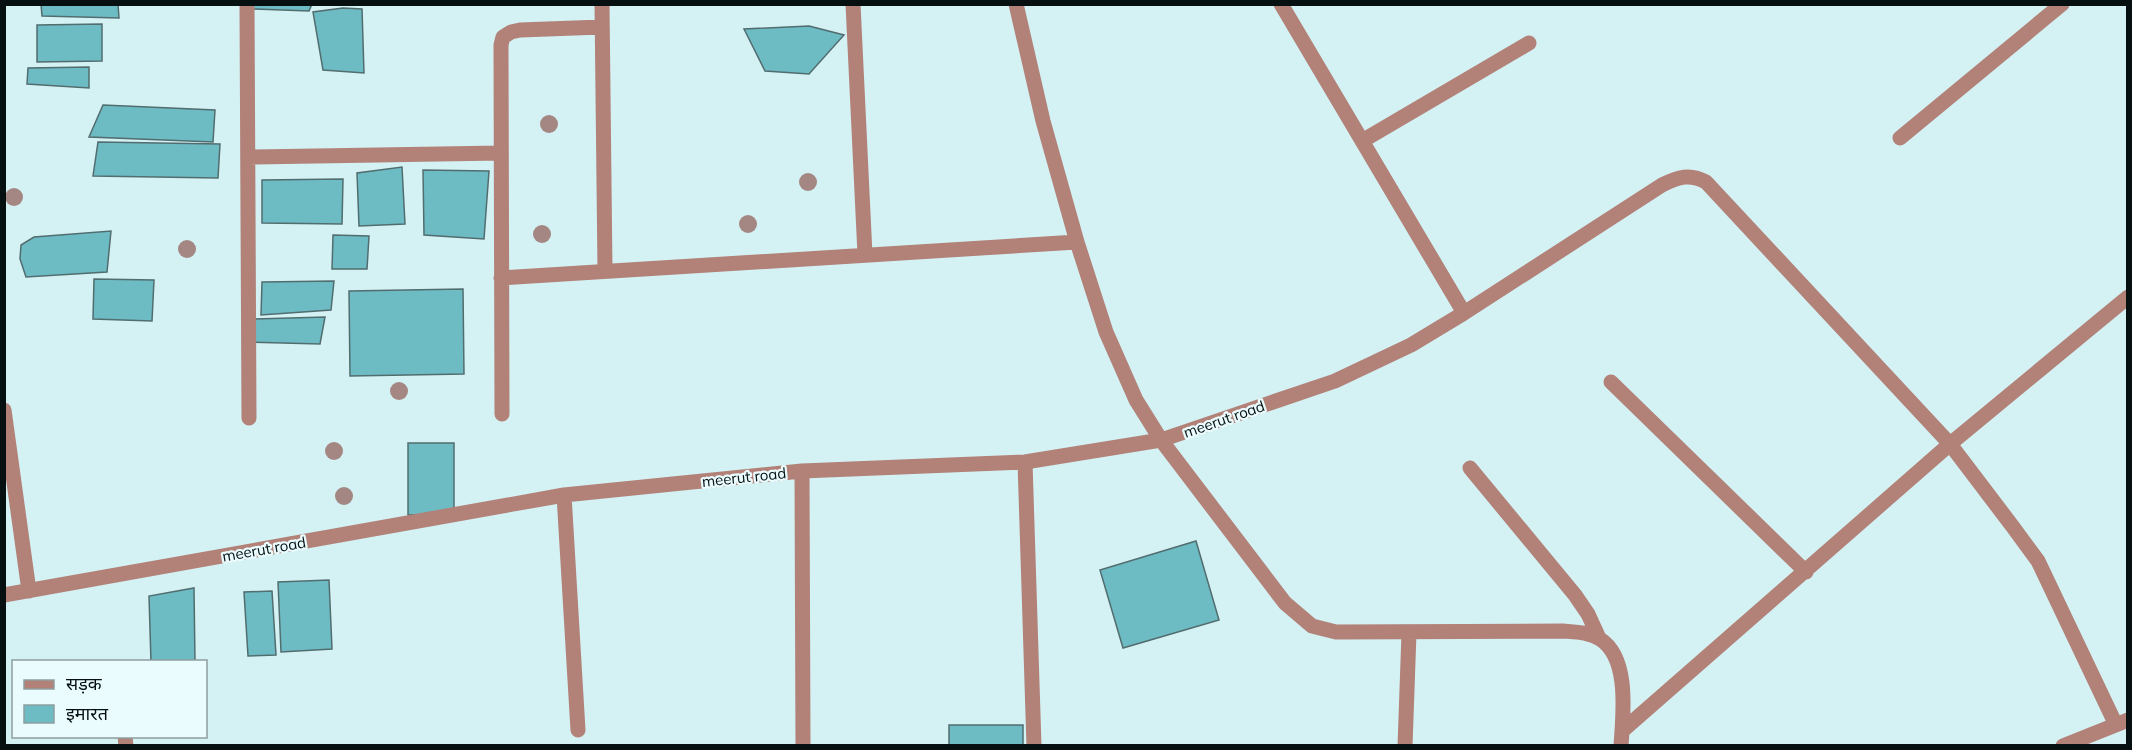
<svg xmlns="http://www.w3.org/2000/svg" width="2132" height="750" font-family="Mulish,'Noto Sans Devanagari',sans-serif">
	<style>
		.building { fill: #6dbbc3; stroke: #526d6f; stroke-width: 1.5 }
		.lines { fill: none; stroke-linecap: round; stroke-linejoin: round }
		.street { stroke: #b28178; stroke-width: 15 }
		.tree { fill: #a48782 }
		.labels { text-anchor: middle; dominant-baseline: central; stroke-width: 4.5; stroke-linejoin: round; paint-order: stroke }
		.street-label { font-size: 15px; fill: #061011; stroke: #eafcfe }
	</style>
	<rect width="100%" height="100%" fill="#d4f1f4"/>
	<path class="building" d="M41,4H118L119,18L42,16Z
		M252,4H312L309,11L252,9Z
		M343,8L362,9L364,73L323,70L313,12Z
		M102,24V61L37,62V25Z
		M809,26L844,35L809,74L765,71L744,29Z
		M89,67V88L27,84L28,68Z
		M103,105L215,110L213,142L89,137Z
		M98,142L220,144L218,178L93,176Z
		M402,167L405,224L359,226L357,173Z
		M423,170L489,171L484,239L424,235Z
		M343,179L342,224L262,223V180Z
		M111,231L107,272L26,277L20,259L21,245L34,237Z
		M333,235L369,236L367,269H332Z
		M94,279L154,280L152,321L93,319Z
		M334,281L331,310L261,315L262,282Z
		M463,289L464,374L350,376L349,291Z
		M325,317L320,344L249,342L254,319Z
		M408,443H454V514L408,515Z
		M1196,541L1219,620L1123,648L1100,570Z
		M329,580L332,649L281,652L278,582Z
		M194,588L195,662H151L149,596Z
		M272,591L276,655L248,656L244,592Z
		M949,725H1023V746H949Z"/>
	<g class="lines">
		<path class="street" d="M247,4L249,418
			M602,4L605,271
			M853,4L865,255
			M1016,4L1043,121L1077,242L1106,332L1136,400L1161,440L1285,603L1312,626L1336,632L1563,631C1575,632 1589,632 1600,639C1630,658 1623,714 1621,746
			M1281,4L1464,313L1662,185C1678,177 1690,173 1706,182L1950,444L2013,527L2038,561L2116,725
			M1900,138L2062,4
			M1362,141L1529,43
			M248,157L501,153
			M501,278L1077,242
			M1611,382L1806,572
			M4,410L29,591
			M502,414L501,45L503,37L511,32L520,30L602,27
			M1025,462L1034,746
			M1470,468L1575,595L1588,614L1599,638
			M802,471L803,746
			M564,495L578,730
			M4,595L564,495L802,471L1025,462L1161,440L1335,381L1411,345L1464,313
			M1622,731L1950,444L2128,297
			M125,736L126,746
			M1405,746L1409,633
			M2063,746L2128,720"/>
	</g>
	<g class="tree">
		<circle cx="549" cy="124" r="9"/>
		<circle cx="808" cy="182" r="9"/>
		<circle cx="14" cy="197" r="9"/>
		<circle cx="748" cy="224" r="9"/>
		<circle cx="542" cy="234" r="9"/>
		<circle cx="187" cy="249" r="9"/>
		<circle cx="399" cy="391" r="9"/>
		<circle cx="334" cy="451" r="9"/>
		<circle cx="344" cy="496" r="9"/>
	</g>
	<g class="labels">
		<g class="street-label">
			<text transform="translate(1224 419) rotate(-19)">meerut road</text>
			<text transform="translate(744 477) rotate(-6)">meerut road</text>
			<text transform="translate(264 549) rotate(-10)">meerut road</text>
		</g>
	</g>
	<rect width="2132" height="750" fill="none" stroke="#061011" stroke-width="12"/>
	<rect x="12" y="660" width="195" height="78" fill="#eafcfe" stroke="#8f9e9f" stroke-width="1.5"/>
	<rect x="24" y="680" width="30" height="9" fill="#b28178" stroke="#8f9e9f" stroke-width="1.5"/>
	<text x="66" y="690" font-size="18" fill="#061011">सड़क</text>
	<rect x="24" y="705" width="30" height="18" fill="#6dbbc3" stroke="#8f9e9f" stroke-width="1.5"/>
	<text x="66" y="720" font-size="18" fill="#061011">इमारत</text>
</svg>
